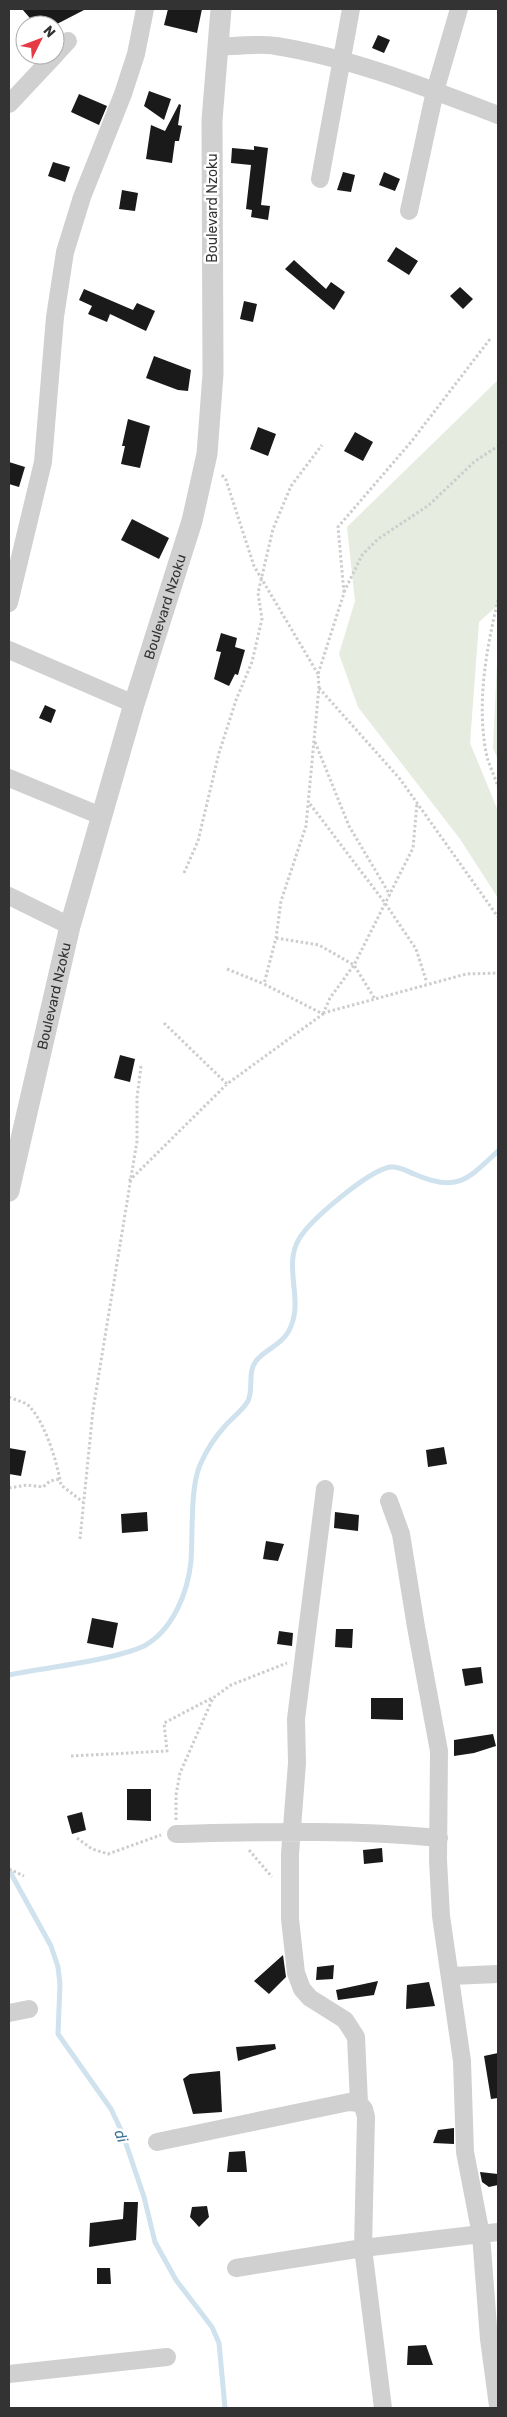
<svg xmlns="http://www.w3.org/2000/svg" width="507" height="2417" font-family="Rubik,sans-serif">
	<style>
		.green { fill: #e6ecdf }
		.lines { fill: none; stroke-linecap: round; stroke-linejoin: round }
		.stream { stroke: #cfe2ee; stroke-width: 5 }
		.building { fill: #1a1a1a }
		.path { stroke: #cdcdcd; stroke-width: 3; stroke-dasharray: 2.5 2.5; stroke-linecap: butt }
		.minor { stroke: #d0d0d0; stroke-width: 18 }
		.tertiary { stroke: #d0d0d0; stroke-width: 21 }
		.labels { text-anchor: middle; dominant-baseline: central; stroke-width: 5; stroke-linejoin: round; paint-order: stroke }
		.street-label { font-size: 14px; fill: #333; stroke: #fff }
		.water-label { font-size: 15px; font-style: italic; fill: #3f7597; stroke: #fff }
	</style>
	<rect width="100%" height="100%" fill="#fff"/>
	<path class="green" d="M498,380V605L479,622L470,743L498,811V898L460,839L358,707L339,654L355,601L347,527Z
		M498,641V760L493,748Z"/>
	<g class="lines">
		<path class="stream" d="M9,1675C47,1667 87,1664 124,1653C131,1651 138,1649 144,1646C173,1630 188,1592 191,1561C193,1534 190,1488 200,1465C206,1451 215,1437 225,1426C232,1418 243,1410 248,1401C254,1388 247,1373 256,1361C266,1348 284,1345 291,1326C303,1299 283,1265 299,1239C310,1220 368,1171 390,1167C399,1166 407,1171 414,1174C457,1193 467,1180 498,1151
			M9,1870L51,1946L58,1967L60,1984L58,2034L111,2109L122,2132L144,2197L155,2242L176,2280L212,2327L219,2343L225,2408"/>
	</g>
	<path class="building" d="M22,9H86L55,25H36Z
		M168,9H202L197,33L164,25Z
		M378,35L390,40L384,53L372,48Z
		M149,91L171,99L164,120L144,106Z
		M79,94L107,106L99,125L71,112Z
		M179,104L181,105L178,125L182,126L179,141H175L172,163L146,159L151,125L165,131Z
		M254,146L268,148L261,205L270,206L268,220L251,217L252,210L246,209L251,165L231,163L232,148L254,150Z
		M53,162L70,167L65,182L48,176Z
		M343,172L355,175L351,192L337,190Z
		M384,172L400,179L395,191L379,185Z
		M122,190L138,193L135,211L119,209Z
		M396,247L418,261L409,275L387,261Z
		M294,260L326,289L331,282L345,292L334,310L285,269Z
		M460,287L473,299L463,309L450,296Z
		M84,289L133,310L137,303L155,311L146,331L110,314L107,322L88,314L92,306L79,300Z
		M244,301L257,304L253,322L240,319Z
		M154,356L191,370L188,391L178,390L146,378Z
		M128,419L150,426L140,468L121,464L125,446H122Z
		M258,427L276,434L268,456L250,449Z
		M355,432L373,442L363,461L344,451Z
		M9,462L25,467L19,487L9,484Z
		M132,519L169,538L159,559L121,540Z
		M221,633L237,638L235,647L245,650L238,675L235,674L229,686L214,679L221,652L216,651Z
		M45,705L56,710L51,723L39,718Z
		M120,1055L135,1059L130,1082L114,1078Z
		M444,1447L447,1464L428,1467L426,1450Z
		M9,1448L26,1451L21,1476L9,1474Z
		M147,1512L148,1531L122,1533L121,1514Z
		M335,1512L359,1515L358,1531L334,1528Z
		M266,1541L284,1544L278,1561L263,1559Z
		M92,1618L118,1623L113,1648L87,1643Z
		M336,1629H353L352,1648L335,1647Z
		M279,1631L293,1633L292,1646L277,1644Z
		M481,1667L483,1683L465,1686L462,1669Z
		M371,1698H403V1720L371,1719Z
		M493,1734L496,1746L474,1753L454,1756V1740Z
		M127,1789H151V1821L127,1820Z
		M82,1812L86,1830L72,1834L67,1816Z
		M382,1848L383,1862L364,1864L363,1850Z
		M283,1955L286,1977L269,1994L254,1981Z
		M334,1965L333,1979L316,1980L317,1967Z
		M378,1981L374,1995L338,2000L336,1990Z
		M429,1982L435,2006L406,2009L407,1985Z
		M275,2044L276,2049L238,2061L236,2047Z
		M498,2053V2098L491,2099L484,2056Z
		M220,2071L222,2112L193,2114L183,2079L190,2074Z
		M454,2128V2144L433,2143L438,2130Z
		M245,2151L247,2172H227L229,2152Z
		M480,2172L498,2174V2185L489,2187L482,2182Z
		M124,2202H138L136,2240L89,2247L90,2223L123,2219Z
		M207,2206L209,2217L199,2227L190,2217L192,2207Z
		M97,2268H110L111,2284H97Z
		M426,2345L433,2365H407L408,2346Z"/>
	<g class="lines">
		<path class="path" d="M222,475L226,480L254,566L318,674
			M344,592L362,555L378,539L429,505L474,462L498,446
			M498,600C486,650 476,706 487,757C490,767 495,777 498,787
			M319,688L400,779L498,917
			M315,742L349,826L390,895
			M310,804L385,903L416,949L427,983
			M184,873L198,841L219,753L236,700L252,662L262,619L258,593L273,529L291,486L322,445
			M276,938L319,945L354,965L375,999L466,974L498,973
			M227,969L264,984
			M323,1013L375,999
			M323,1014L330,998L354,965L413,848L417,803
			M164,1023L227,1084
			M129,1181L227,1084L323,1014L264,984L276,938L281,901L306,826L319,687L318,674L344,593L338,527L411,442L490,339
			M9,1397C15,1400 26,1402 30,1407C46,1425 57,1462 61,1485L83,1502
			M9,1488L27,1485L43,1487L50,1481L60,1479
			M80,1539L93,1410L137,1141V1098L141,1066
			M71,1756L167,1751L164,1723L212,1698
			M176,1820V1795L180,1773L213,1698L231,1685L287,1663
			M77,1838L92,1849L108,1854L161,1835
			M249,1850L272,1877
			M9,1869L24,1876"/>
		<path class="minor" d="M219,47C237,46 258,43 276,46C352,58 427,88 498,115
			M55,55L68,41
			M9,104L55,55
			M320,179L351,9
			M409,211L435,91L459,9
			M9,603L43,462L55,317L65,252L82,197L123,94L136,54L145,9
			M9,650L134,704
			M9,778L101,816
			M9,896L70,926
			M325,1489L296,1719L297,1763L290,1854V1919L296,1973L302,1989L310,1998L345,2020L356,2037L359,2103
			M389,1501L401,1534L416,1627L439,1751L438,1860L441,1916L462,2061L465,2152L481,2235L489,2339L498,2406
			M176,1834C264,1832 351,1829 439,1838
			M451,1976L498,1974
			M9,2013L29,2009
			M157,2142L349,2102L359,2103L364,2109L366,2117L363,2248L383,2408
			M236,2268L363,2248L498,2232
			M9,2374L167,2357"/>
		<path class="tertiary" id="s1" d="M9,1191L70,926L134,704L192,521L207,454L213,374L212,120L221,9"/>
	</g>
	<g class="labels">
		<g class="street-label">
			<text transform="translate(212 208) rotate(-90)">Boulevard Nzoku</text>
			<text stroke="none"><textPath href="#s1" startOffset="605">Boulevard Nzoku</textPath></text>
			<text stroke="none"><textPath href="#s1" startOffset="200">Boulevard Nzoku</textPath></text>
		</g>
		<g class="water-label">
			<text transform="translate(121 2136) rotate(69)">di</text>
		</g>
	</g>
	<rect width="507" height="2417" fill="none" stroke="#333333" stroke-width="20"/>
	<g transform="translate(40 40) rotate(48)"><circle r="24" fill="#ffffff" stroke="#adadad"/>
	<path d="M0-4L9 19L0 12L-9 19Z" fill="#e63946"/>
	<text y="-8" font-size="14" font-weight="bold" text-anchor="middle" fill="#333333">N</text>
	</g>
</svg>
